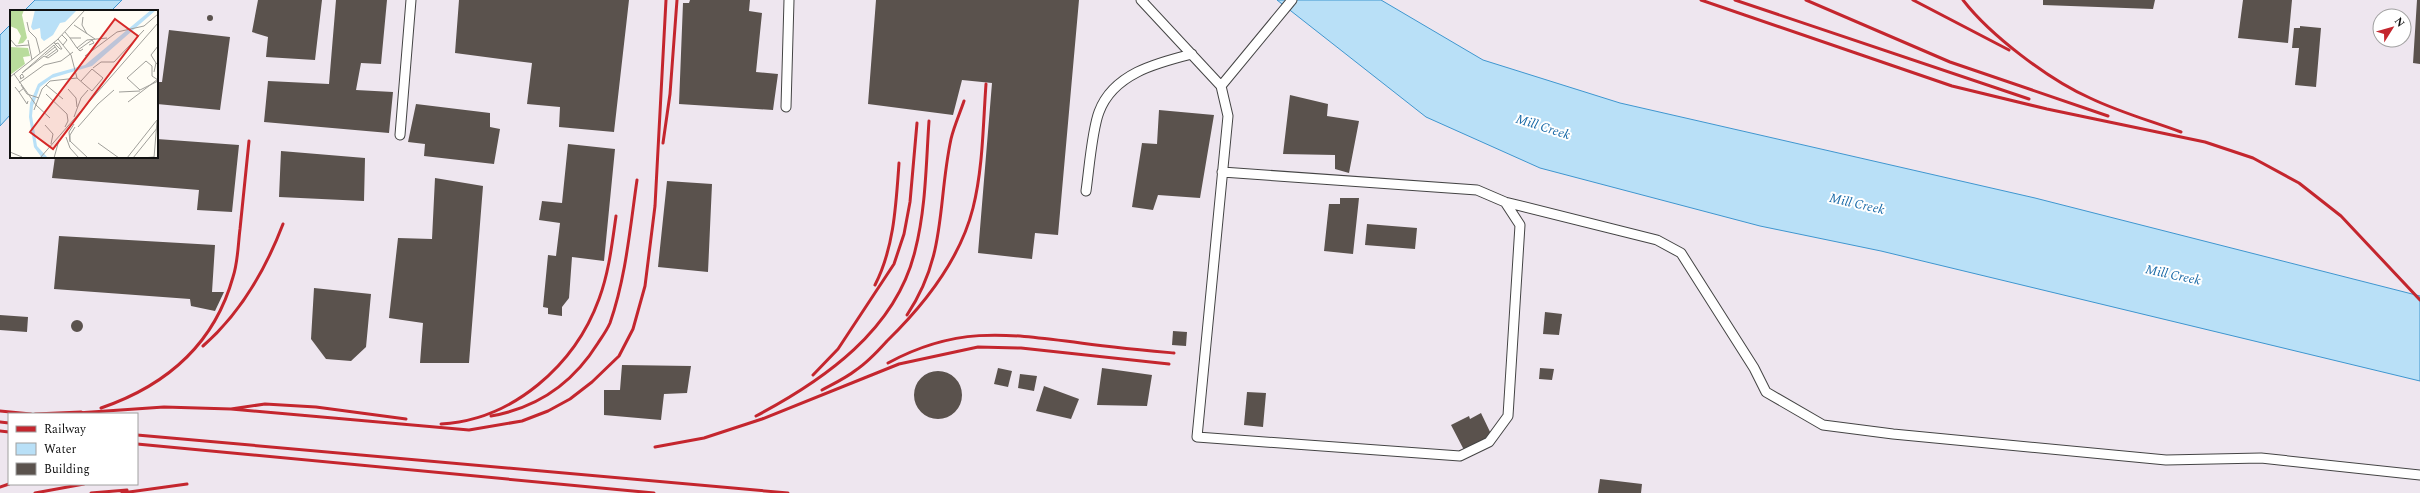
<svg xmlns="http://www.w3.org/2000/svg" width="2420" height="493" font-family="Spectral,serif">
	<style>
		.industrial { fill: #eee6ef; fill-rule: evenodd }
		.water { fill: #b9e0f7; stroke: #3f96cf }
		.building { fill: #5a524d }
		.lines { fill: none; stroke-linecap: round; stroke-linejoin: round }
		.lane-casing { stroke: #444; stroke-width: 11 }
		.lane { stroke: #fff; stroke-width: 9 }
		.rail { stroke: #c4262e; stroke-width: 3 }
		.labels { text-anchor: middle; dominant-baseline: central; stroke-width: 4; stroke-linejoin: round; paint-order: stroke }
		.water-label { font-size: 13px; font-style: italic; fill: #1768a6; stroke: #fff }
		.inset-road { fill: none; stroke: #a09f9a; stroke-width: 1 }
		.view { fill: #d62828; fill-opacity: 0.15; stroke: #d62828; stroke-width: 2 }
		.inset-edge { fill: none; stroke: #111; stroke-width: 2 }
	</style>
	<rect width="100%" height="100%" fill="#fffdf5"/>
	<path class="industrial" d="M0,0H2420V493H0ZM11,11H157V157H11ZM2380,16H2404V40H2380ZM9,414H137V484H9Z"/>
	<path class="water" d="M35,0H122L111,11H24Z
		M1277,0H1381L1483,60L1620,103L2035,198L2420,296V381L1881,251L1760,226L1540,168L1426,117Z
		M11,24V114L0,126V35Z"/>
	<path class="building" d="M258,0H322L315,60L266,57L268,37L252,32Z
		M336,0H387L381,64L361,63L356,90L393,92L389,133L264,122L268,81L329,84Z
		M459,0H629L614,132L559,127L560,107L527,104L532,63L455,53Z
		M690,0H750L749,11L762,13L756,72L778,74L773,110L679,104L683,3H689Z
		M876,0H1079L1058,235L1035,233L1032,259L978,253L992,83L962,80L953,115L868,104Z
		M2043,0H2155L2153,9L2043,5Z
		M2243,0H2292L2288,43L2238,38Z
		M2417,0H2420V64L2413,63Z
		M207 18a3 3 0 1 1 6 0a3 3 0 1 1-6 0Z
		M2300,26L2321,28L2316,87L2295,85L2299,48H2292L2294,28H2300Z
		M169,30L230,37L220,110L157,104V82H162Z
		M1290,95L1328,104L1327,116L1359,121L1349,173L1335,169V155L1283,154Z
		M416,104L490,113V127L500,129L494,164L424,156L425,144L408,142Z
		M1159,110L1214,115L1200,198L1158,195L1153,210L1132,207L1142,143L1157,144Z
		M157,139L239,145L232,212L197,210L199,190L52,178L55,157H157Z
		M568,144L615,149L604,261L572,257L569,298L562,307V316L548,314V308L543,307L548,255L556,256L560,223L539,220L542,201L562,203Z
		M281,151L365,158L364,201L279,197Z
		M435,178L483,186L469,363H420L423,323L389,318L398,238L432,239Z
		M667,181L712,184L708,272L658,267Z
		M1340,198H1359L1353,254L1324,251L1329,204H1340Z
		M1367,224L1417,228L1415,249L1365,245Z
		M59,236L215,245L212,292H224L215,311L191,306L190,299L54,289Z
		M314,288L371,294L366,347L351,361L326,359L311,339Z
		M1545,312L1562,314L1559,335L1543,334Z
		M0,315L28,317L27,332L0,330Z
		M71 326a6 6 0 1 1 12 0a6 6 0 1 1-12 0Z
		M1173,331L1187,332L1186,346L1172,345Z
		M622,365L691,366L687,393L664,394L661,420L604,415V390H620Z
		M998,368L1012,371L1008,387L994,384Z
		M1102,368L1152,375L1147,406L1097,405Z
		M1540,368L1554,369L1552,380L1539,379Z
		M914 395a24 24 0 1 1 48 0a24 24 0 1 1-48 0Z
		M1020,374L1037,376L1034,391L1018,388Z
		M1044,386L1079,399L1071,419L1036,411Z
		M1247,392L1266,393L1263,427L1244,425Z
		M1481,413L1492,436L1464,450L1451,425L1469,416L1470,419Z
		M1600,479L1642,484L1641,493H1598Z"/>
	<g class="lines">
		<g class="lane-casing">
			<path id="lane" d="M1141,0L1221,86L1228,116L1197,437L1460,456L1489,442L1508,416L1520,225L1505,202L1477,190L1222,172
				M1221,86L1292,0
				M786,107L789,0
				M400,135L411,0
				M1086,191C1089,170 1092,130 1099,112C1113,74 1156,63 1192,54
				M1505,202L1657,240L1681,253L1754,368L1766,392L1823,425L1893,434L2166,460L2261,458L2420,475"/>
		</g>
		<use href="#lane" class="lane"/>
		<path class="rail" d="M1701,0L1952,86L2047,109L2205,142L2253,158L2299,183L2341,216L2420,300
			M1735,0L2029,99
			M1806,0L1950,62L2108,116
			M1913,0L2009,50
			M1963,0C1990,35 2049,80 2090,98C2119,112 2151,121 2181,132
			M663,143L670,94L677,0
			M875,285C894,248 896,205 899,163
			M907,315C947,255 937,205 951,139C954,126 960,113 964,101
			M203,346C241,313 265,271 283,224
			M888,363C954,327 1003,333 1074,342C1107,347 1141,350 1174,353
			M813,375L838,349L894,264L904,234L910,202L917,123
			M822,390C833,384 846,378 856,370C868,362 878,351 887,341C925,304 960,260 973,208C983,168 983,125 986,84
			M101,408C165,386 214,345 233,277C238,262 238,245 240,229C243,200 246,171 249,141
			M231,409L469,430L522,421L548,411L570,399L592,382L619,356L633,329L645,286L655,206L666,0
			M0,411L31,414
			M77,413L164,407L231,409L265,404L316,407L406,419
			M35,414L81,412
			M491,416C537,408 573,383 598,343C602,337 607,330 610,323C626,277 630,228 637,180
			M756,416C824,380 896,330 915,251C926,208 926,164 929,121
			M0,422L9,423
			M441,424C513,420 575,365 599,299C609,272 612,244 616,216
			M0,431L9,432
			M137,435L788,493
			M137,444L654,493
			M655,447L704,438L762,419L899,364L978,347L1021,348L1169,364
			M0,487L9,484
			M35,493L84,484
			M91,493L127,490
			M122,493L187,484"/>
	</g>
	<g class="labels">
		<g class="water-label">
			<text transform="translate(1543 127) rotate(18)">Mill Creek</text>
			<text transform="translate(1857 204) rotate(13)">Mill Creek</text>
			<text transform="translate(2173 275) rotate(12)">Mill Creek</text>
		</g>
	</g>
	<g transform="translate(10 10)">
		<rect width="148" height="148" fill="#fffdf5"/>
		<path d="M0,0H14L12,5L17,28L13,33L8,34L11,26L7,19L0,16ZM0,37L18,38L20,46L13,47L15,54L0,65Z" fill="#b9dc9c"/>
		<path d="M25,0H67L55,12L50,13L43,25L34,31L31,28L30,18L23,20L21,17ZM141,0H146L82,56L42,68L30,77L23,96L22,106L27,136L38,148H32L24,137L19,107L20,93L28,74L43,64L75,55Z" fill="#b9e0f7"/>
		<path class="inset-road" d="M73,7L72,15L77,24M17,12L19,21L26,28L30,43M64,15L85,29M55,22L60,28H71M52,25L57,30L53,35M60,28L67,38L70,41L73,39M0,29L6,36L19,35M48,29L61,45L67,68M18,30L22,50M44,32L45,34L50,39H52L48,33L45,34M44,35L48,41L38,48L34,46L12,63ZM67,38L77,30L97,28M68,40L82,30L84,33L79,35M35,45L45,37M75,46L107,22L134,16L148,4M36,47L47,39M146,53L141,45L148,36M83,58L91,52H104L134,20M144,62L146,53L148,55M4,64L26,95L40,108M0,67L47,30L75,0M10,69L14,67L12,64L10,66L11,69M148,70L142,66V56L136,51L117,68L130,80L148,71M9,73L34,55L51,51L63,42M11,75L17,84L29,88M36,75L53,89M5,77L9,82L14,78M58,79L66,88L67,97M9,82L17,94L18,91M109,82L130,81M36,84L57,104L58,111L55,117M118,92L148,69M24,100L32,79L40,71L67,68L82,81L93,68L82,59L71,71M64,107L71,88L78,80M35,115L43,124L41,134M65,117L60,125V131L78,148M68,117L88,94L104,80M56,127L60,138L69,148M60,132L59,122L64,114M88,133L109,148M0,142L12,147M30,148L148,13M44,148L49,130M117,148L147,110M123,148L148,117M132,148L144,147M144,148L147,111"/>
		<path class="view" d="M105,9L128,26L43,139L20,122Z"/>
		<rect width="148" height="148" class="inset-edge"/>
	</g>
	<rect x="8" y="413" width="130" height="72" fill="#ffffff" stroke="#a0a0a0"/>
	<rect x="16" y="426" width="20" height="6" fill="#c4262e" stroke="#a0a0a0"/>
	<text x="44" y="433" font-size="12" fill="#111111">Railway</text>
	<rect x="16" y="443" width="20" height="12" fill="#b9e0f7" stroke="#a0a0a0"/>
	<text x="44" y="453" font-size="12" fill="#111111">Water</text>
	<rect x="16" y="463" width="20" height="12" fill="#5a524d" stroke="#a0a0a0"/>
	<text x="44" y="473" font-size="12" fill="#111111">Building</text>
	<g transform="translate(2392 28) rotate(53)"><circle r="19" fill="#ffffff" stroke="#a0a0a0"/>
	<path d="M0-3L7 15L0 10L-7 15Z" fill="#c4262e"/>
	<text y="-6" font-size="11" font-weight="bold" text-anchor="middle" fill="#111111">N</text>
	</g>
</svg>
